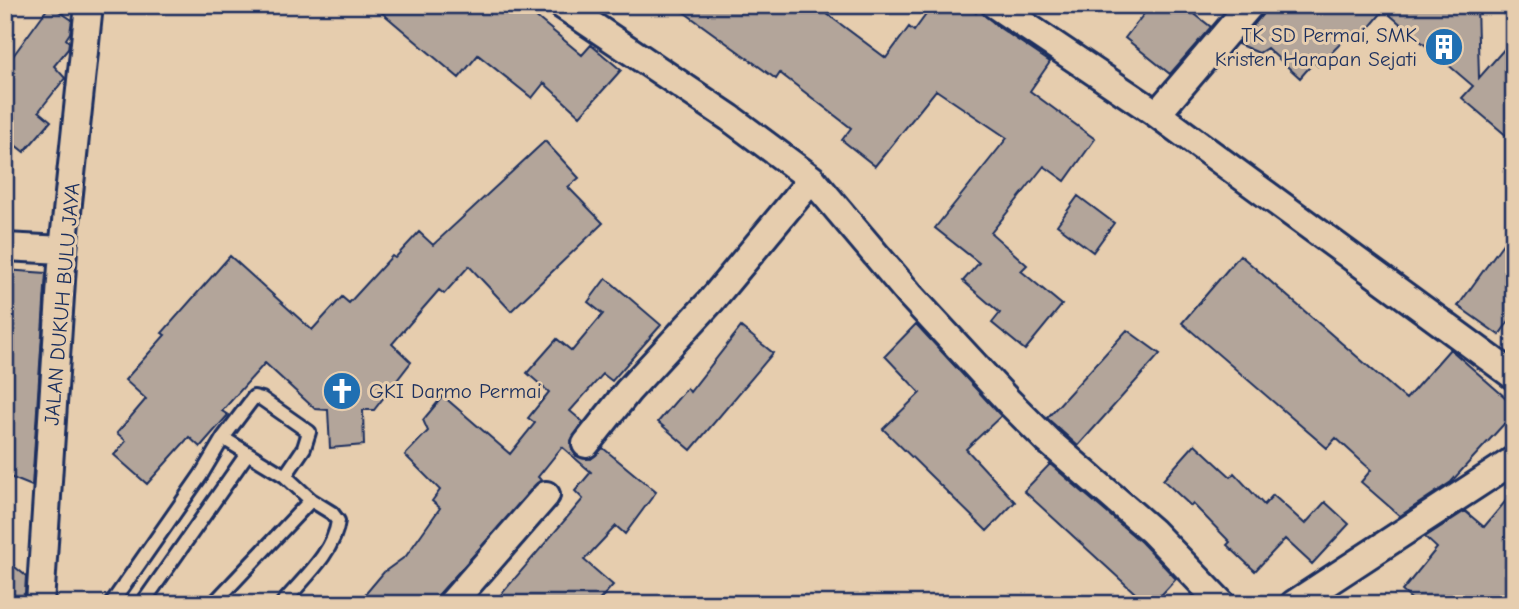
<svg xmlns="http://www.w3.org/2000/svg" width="1519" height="609" font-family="'Comic Neue',sans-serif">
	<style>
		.building { fill: #b3a59a; stroke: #1b2f5e; stroke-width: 2 }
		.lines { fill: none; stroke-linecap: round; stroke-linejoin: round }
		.service-casing { stroke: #1b2f5e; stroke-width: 18 }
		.minor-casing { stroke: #1b2f5e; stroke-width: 32 }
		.service { stroke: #e6cdae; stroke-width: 12 }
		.minor { stroke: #e6cdae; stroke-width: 26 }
		.labels { text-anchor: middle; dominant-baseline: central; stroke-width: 6; stroke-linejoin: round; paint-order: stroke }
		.poi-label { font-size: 21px; fill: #1b2f5e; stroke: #e6cdae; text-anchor: end }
		.street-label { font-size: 21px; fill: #1b2f5e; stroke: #e6cdae }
	</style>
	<rect width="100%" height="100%" fill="#e6cdae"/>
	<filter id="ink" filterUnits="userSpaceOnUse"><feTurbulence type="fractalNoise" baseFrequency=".0143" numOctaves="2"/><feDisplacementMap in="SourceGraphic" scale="14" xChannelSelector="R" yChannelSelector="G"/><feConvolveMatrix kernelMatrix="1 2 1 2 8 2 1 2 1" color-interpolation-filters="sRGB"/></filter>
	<g filter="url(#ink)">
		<path class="building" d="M50,5L72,20L70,33L66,39L69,42L68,49L54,66L65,78L39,111L51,121L24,152L5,137V67Z
			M373,5H511L523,15L528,10L582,55L591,45L621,70L580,116L544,83L532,98L478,55L459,78Z
			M674,5H815L886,58L909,27L914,31L933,5H965L976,13L979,9L997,26L1050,62L1030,91L1095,139L1065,181L1044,166L991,233L1027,265L1021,271L1062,305L1025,350L992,323L1000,313L963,281L979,263L935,228L1007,138L936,90L875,166L842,140L851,128L780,73L776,79Z
			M1151,5H1183L1211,27L1170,74L1125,38Z
			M1265,5H1477L1479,78L1514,38V142L1462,98L1473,86L1384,10L1359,40L1351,33L1318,66L1314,62L1300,78L1267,48L1259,53L1238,44L1262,15Z
			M545,141L579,178L568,187L603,223L511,311L469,266L444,294L439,290L392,344L411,362L374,410H363L364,445L330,448L328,410L315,409L265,363L222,411L228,415L200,447L189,437L147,484L114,455L126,441L117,433L146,399L125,380L165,335L162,333L230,256L312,330L342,297L349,303L392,256L395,258L419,232L433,245Z
			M1078,196L1114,223L1093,252L1057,225Z
			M1514,228V314L1499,335L1458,306Z
			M1240,255L1406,399L1450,349L1514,405V413L1451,482L1400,516L1361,482L1371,470L1336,438L1327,448L1182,323Z
			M5,270L46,273L32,486L5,475Z
			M606,278L661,325L612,381L603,374L570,411L583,422L571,441L576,456L591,459L603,448L656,492L625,534L616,526L584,560L613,585L596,604H493L583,499L575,491L591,472L562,447L538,477L541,480L439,594L436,604H357L384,572L406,556L440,508L432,501L440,490L405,455L428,431L423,420L443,396L510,454L535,423L528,418L549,392L527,373L557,339L572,351L603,314L588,302Z
			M916,324L1001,416L966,449L1015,502L987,531L883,429L920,393L885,356Z
			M741,327L773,353L691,450L658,422L687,388L690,392Z
			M1127,330L1160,354L1078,446L1047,418Z
			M1195,444L1231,477L1234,473L1264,505L1273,495L1305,524L1325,502L1349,524L1312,564L1285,539L1255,571L1227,545L1230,542L1193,504L1191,506L1163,480Z
			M1050,464L1141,542L1176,579L1153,604H1147L1024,491Z
			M1514,491V604H1417L1402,591L1437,548L1425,537L1465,511L1484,527Z
			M5,559L26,576L25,593L16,603L5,594Z"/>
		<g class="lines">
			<g class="service-casing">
				<path id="service" d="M223,438L254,397L262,399L309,432L304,448L285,476
					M111,604L201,475L223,438L285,476L311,500
					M142,604L247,454
					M213,604L311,500L332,513L338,521C334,553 302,580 282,604"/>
			</g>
			<g class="minor-casing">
				<path id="minor" d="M562,5L730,118L812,179L910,295L1009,402L1047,440L1152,531L1222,604
					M995,5L1157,114L1514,376
					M1157,114L1250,5
					M5,247L63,250
					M586,444L628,391L711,301L812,179
					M40,604L63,250L89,5
					M451,604L546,495
					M1294,604L1514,460"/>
			</g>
			<use href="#service" class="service"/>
			<use href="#minor" class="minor"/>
		</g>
	</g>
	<defs>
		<g id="building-disc" transform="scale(2.0125)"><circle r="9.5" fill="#1f6fb2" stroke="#e6cdae"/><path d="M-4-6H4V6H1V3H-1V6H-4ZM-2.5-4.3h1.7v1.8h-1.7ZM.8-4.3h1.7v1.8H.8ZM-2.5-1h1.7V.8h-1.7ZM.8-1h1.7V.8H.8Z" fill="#fff"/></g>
		<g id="church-disc" transform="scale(2.0125)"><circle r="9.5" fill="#1f6fb2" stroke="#e6cdae"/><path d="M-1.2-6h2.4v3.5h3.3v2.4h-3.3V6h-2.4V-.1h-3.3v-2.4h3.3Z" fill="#fff"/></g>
	</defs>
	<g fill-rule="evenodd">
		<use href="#building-disc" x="1444" y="47"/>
		<use href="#church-disc" x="342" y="391"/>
	</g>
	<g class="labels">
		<g class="poi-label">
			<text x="1417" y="35">TK SD Permai, SMK<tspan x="1417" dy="24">Kristen Harapan Sejati</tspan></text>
			<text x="369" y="391" text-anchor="start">GKI Darmo Permai</text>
		</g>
		<g class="street-label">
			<text transform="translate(62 304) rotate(-85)">JALAN DUKUH BULU JAYA</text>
		</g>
	</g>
	<rect width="1519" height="609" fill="none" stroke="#e6cdae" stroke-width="28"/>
	<rect x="14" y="14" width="1491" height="581" fill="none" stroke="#1b2f5e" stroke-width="2.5" filter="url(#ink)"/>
</svg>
